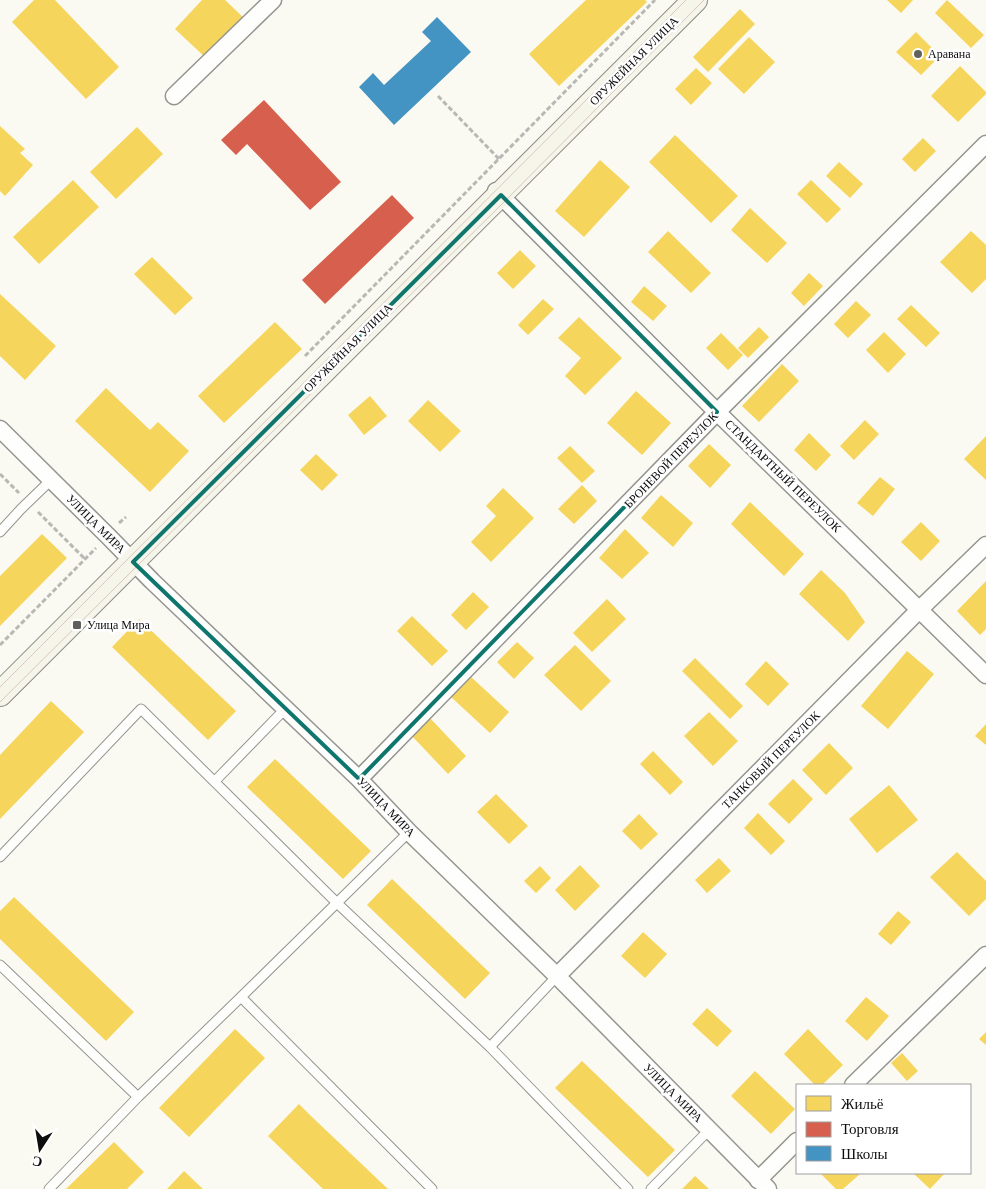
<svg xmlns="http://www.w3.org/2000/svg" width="986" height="1189" font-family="'Times New Roman',serif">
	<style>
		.homes { fill: #f6d55c }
		.shops { fill: #d6604d }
		.schools { fill: #4393c3 }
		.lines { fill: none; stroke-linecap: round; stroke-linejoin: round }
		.lane-casing { stroke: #949490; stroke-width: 11 }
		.street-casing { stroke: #949490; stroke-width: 19 }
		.secondary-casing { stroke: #8b8a87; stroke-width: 26 }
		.path { stroke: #b8b8b6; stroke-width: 3; stroke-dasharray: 5 2.5; stroke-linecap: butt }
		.lane { stroke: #fefefd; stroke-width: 9 }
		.street { stroke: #fefefd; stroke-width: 16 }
		.secondary { stroke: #f5f5ea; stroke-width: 24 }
		.tram { stroke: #d8c6c3; stroke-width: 1 }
		.marked { fill: none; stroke: #0f766e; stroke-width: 4; stroke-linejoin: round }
		.poi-dot { fill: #60605d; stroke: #fff; stroke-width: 2 }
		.labels { text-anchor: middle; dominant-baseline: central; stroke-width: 5; stroke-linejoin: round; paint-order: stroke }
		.poi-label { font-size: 12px; fill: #0d0d0d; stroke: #fff; text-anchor: start }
		.street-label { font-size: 12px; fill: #0d0d0d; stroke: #fff }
	</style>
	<rect width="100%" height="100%" fill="#fbfaf2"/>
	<path class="homes" d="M34,0H55L119,67L86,99L12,22Z
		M202,0H225L246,20L208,60L175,29Z
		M586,0H645L647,2L559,86L529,54Z
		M887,0H913L901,13Z
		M947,0L984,35L971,48L935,13Z
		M740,9L755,24L708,72L693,57Z
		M916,32L940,56L921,75L896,52Z
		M749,37L775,62L744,94L718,69Z
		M960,66L986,92V94L958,122L931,96Z
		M696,68L712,83L691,105L675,89Z
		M0,126L25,149L20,153L33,165L5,196L0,191Z
		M137,127L163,154L116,199L90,172Z
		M675,135L738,196L711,223L649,162Z
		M923,138L936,151L915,172L902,159Z
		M600,160L630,187L584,237L555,211Z
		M839,162L863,184L850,198L826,176Z
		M73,180L99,207L39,264L13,237Z
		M811,180L841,209L827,223L797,194Z
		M750,208L787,243L767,263L731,230Z
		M668,231L711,273L691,293L648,252Z
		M971,231L986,245V279L972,293L940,262Z
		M520,250L536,266L513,289L497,273Z
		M152,257L193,298L175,315L134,274Z
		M809,273L823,286L804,306L791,293Z
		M644,286L667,306L653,321L631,302Z
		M0,294L56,346L25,380L0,356Z
		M543,299L554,309L528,335L518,325Z
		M856,301L871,315L848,338L834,324Z
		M911,305L940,333L926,347L897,319Z
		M579,317L622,358L585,395L565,376L581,358L558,338Z
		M275,322L302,349L224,423L198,396Z
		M759,327L769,337L748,358L738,348Z
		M884,332L906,354L888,373L866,350Z
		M721,333L743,355L728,370L706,348Z
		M782,364L799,381L759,422L742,406Z
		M106,388L150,430L158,422L189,451L150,492L75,421Z
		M636,391L671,423L642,455L607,423Z
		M370,396L387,416L364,435L348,415Z
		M428,400L461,431L440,452L408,421Z
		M865,420L879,434L854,460L840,446Z
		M809,433L831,455L816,471L794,450Z
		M986,436V480L964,459Z
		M709,444L731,465L710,488L688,466Z
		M570,446L595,471L582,483L557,458Z
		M316,454L338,475L322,491L300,470Z
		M880,477L895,489L873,516L857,503Z
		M582,485L597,501L574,524L558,509Z
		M503,488L534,518L491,562L471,542L496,516L486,506Z
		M661,495L693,523L673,547L641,518Z
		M750,502L804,554L784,576L731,524Z
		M921,522L940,541L921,561L901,542Z
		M625,529L649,553L622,579L599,558Z
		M42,534L67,558L0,626V576Z
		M821,570L845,593L865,622L848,641L799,594Z
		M986,581V629L980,635L957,611Z
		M473,592L489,607L466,630L451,615Z
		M607,599L626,619L592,652L573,633Z
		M412,616L448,651L432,666L397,631Z
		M139,619L236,711L208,740L112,647Z
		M517,642L534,658L514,679L497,662Z
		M575,645L611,681L581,711L544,675Z
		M907,651L934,674L888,729L861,706Z
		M695,658L743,706L730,719L682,671Z
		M766,661L789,684L768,706L745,684Z
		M470,676L509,712L490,733L451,697Z
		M51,701L84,732L0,819V755Z
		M709,712L738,741L713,766L684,736Z
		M428,716L466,756L448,774L410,734Z
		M986,724V745L975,736Z
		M829,743L853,768L826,795L802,770Z
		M653,751L683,782L670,795L640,764Z
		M275,759L371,851L343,879L247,787Z
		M793,779L813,799L789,824L768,804Z
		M889,785L918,820L877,853L849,819Z
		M496,794L528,826L509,844L477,812Z
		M758,813L785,841L771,855L744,828Z
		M639,814L658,834L641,850L622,831Z
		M957,852L986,881V899L969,916L930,877Z
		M719,858L731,871L707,893L695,880Z
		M580,865L600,886L575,911L555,890Z
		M540,866L551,878L536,893L524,881Z
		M392,879L490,973L465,999L367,905Z
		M14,897L134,1012L106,1041L0,939V911Z
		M898,911L911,922L891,945L878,934Z
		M643,932L667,954L645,978L621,956Z
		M866,997L889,1016L867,1041L845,1021Z
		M707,1008L732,1031L717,1047L692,1024Z
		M235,1029L265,1058L189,1137L159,1108Z
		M808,1029L843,1065L822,1085H815L784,1054Z
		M986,1032V1045L979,1039Z
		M902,1053L918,1071L907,1081L891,1063Z
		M582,1061L675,1150L648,1177L555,1088Z
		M755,1071L795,1109L771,1134L731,1096Z
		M299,1104L312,1117L388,1189H323L268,1136Z
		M114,1142L144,1172L127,1189H66Z
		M184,1171L203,1189H167Z
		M820,1173H858L860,1174L843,1189H836Z
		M915,1173H945L930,1189L914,1174Z
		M695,1176L709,1189H682Z"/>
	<path class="shops" d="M264,100L341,182L310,210L247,144L236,155L221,140Z
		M392,195L414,218L325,304L302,280Z"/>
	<path class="schools" d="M437,17L471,52L394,125L359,87L373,73L384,85L431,41L422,32Z"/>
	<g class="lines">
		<g class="lane-casing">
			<path id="lane" d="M0,532L21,509L52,479
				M215,781L286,708
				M409,832L241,997L432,1189
				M0,857L141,709L338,904L490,1047L628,1189
				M0,965L138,1097
				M490,1047L557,976
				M49,1189L138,1097L241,997
				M651,1189L709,1130"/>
		</g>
		<g class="street-casing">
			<path id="street" d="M174,96L273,0
				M496,191L717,412L986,675
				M0,429L108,536L152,581L359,779L409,832L557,976L768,1189
				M359,779L717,412L986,144
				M557,976L920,609L986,545
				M853,1085L986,955
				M758,1180L797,1141"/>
		</g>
		<g class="secondary-casing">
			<path id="secondary" d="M0,694L695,0"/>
		</g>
		<path class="path" d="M438,96L499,159
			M305,356L655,0
			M0,474L19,493
			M38,512L85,559
			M119,523L126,517
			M0,645L96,548"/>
		<use href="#lane" class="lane"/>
		<use href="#street" class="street"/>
		<use href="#secondary" class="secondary"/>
		<path class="tram" d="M0,687L686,0
			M0,702L506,200L704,0"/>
	</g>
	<path class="marked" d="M501,195L717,412L359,779L133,562Z"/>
	<g class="poi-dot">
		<circle cx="918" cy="54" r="5"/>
		<rect x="72" y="620" width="10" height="10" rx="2.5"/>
	</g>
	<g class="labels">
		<g class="poi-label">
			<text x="928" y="54">Аравана</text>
			<text x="87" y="625">Улица Мира</text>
		</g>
		<g class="street-label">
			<text transform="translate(634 61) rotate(-45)">ОРУЖЕЙНАЯ УЛИЦА</text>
			<text transform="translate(348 348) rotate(-45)">ОРУЖЕЙНАЯ УЛИЦА</text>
			<text transform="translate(671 460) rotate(-46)">БРОНЕВОЙ ПЕРЕУЛОК</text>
			<text transform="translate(783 476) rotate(44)">СТАНДАРТНЫЙ ПЕРЕУЛОК</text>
			<text transform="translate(96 524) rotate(45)">УЛИЦА МИРА</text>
			<text transform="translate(771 760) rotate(-45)">ТАНКОВЫЙ ПЕРЕУЛОК</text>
			<text transform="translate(386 807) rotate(46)">УЛИЦА МИРА</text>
			<text transform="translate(673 1093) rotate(45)">УЛИЦА МИРА</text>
		</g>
	</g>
	<rect x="796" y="1084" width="175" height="90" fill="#ffffff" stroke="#9e9e9e"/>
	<rect x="806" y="1096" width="25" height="15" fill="#f6d55c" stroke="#9e9e9e"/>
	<text x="841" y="1109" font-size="15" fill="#0d0d0d">Жильё</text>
	<rect x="806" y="1122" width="25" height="15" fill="#d6604d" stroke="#9e9e9e"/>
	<text x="841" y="1134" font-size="15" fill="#0d0d0d">Торговля</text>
	<rect x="806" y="1146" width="25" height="15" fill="#4393c3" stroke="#9e9e9e"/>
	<text x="841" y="1159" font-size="15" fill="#0d0d0d">Школы</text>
	<g transform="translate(40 1149) rotate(192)" stroke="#ffffff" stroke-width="4" paint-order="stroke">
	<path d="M0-4L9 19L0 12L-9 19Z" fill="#0d0d0d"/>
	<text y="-8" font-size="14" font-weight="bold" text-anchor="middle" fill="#0d0d0d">С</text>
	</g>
</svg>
